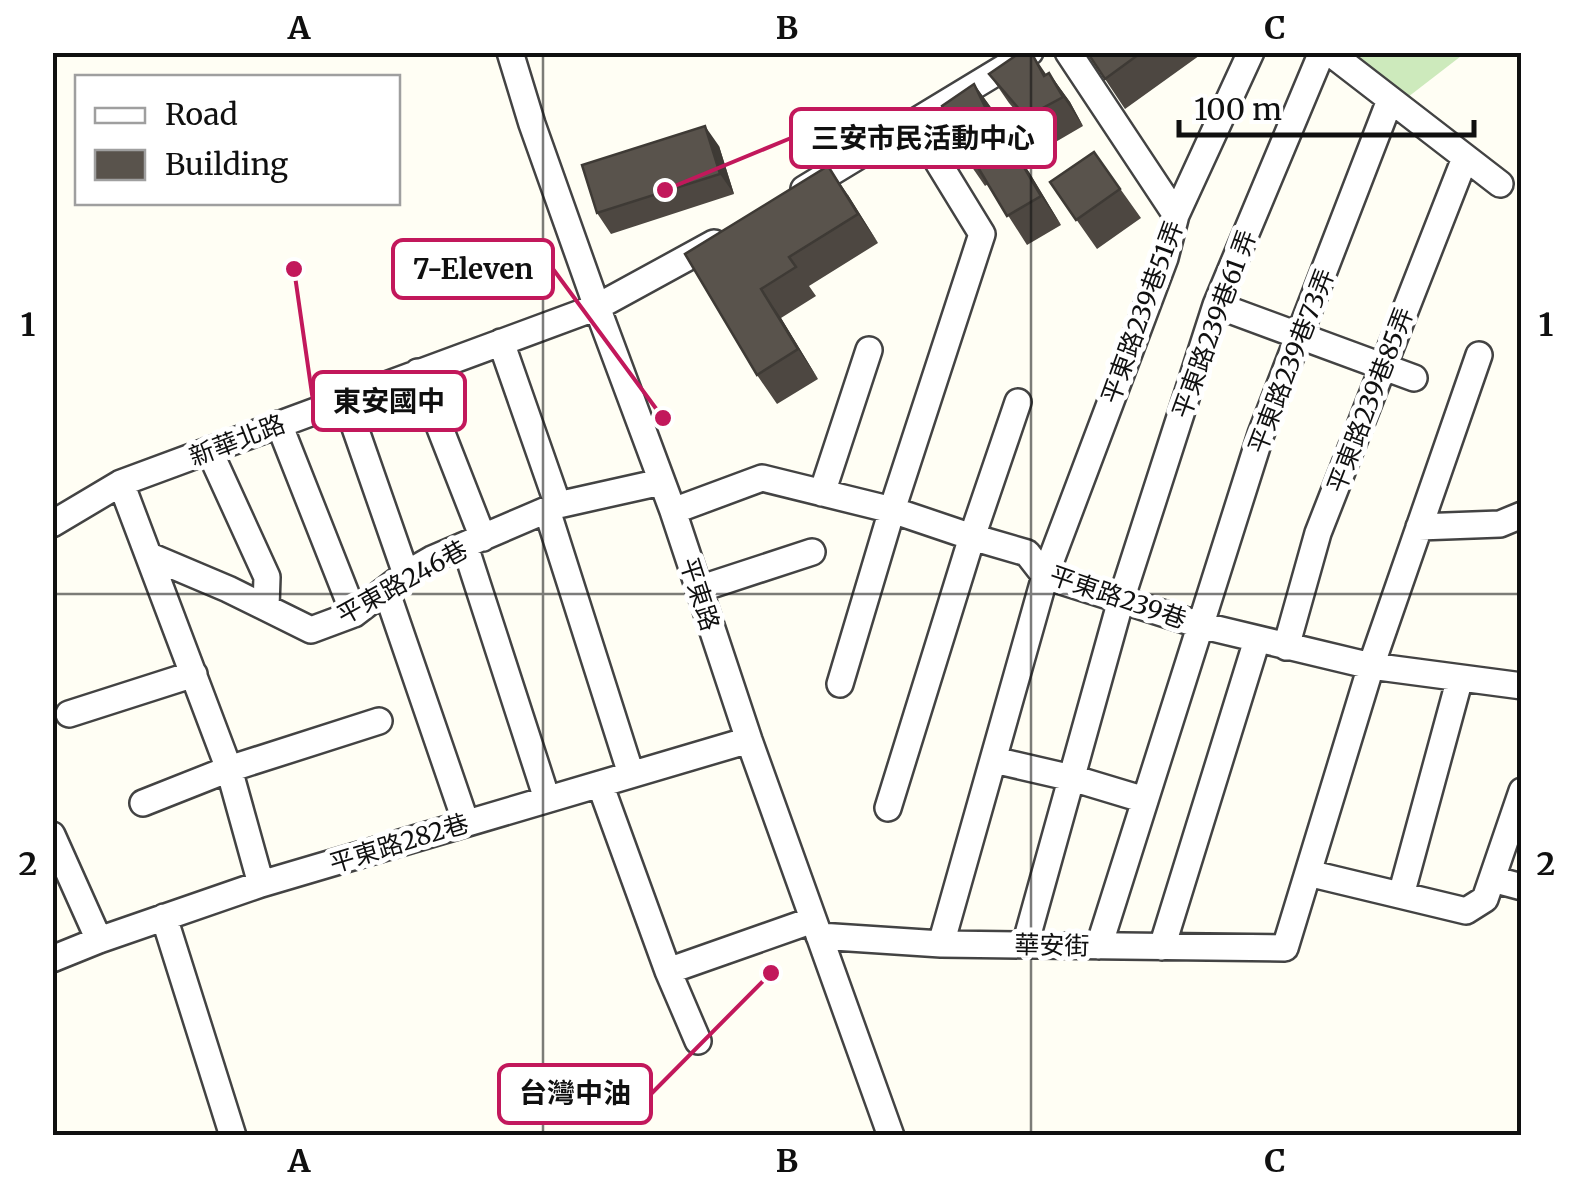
<svg xmlns="http://www.w3.org/2000/svg" width="1574" height="1188" font-family="Merriweather,'Noto Sans TC',serif">
	<style>
		.green { fill: #cdeabc }
		.lines { fill: none; stroke-linecap: round; stroke-linejoin: round }
		.minor-casing { stroke: #434343; stroke-width: 30 }
		.minor { stroke: #fff; stroke-width: 25 }
		.wall { fill: #4d4741 }
		.shaded-wall { fill: #3e3a35 }
		.building { fill: #59534c; stroke: #3e3a35; stroke-width: 2.5 }
		.grid { fill: none; stroke: #101010; stroke-width: 2.5; stroke-opacity: 0.55 }
		.labels { text-anchor: middle; dominant-baseline: central; stroke-width: 10; stroke-linejoin: round; paint-order: stroke }
		.street-label { font-size: 25px; fill: #101010; stroke: #fff }
		.leader { fill: none; stroke: #c2185b; stroke-width: 4 }
		.callout-dot { fill: #c2185b; stroke: #fff; stroke-width: 4 }
		.callout { fill: #fff; stroke: #c2185b; stroke-width: 4 }
		.callout-label { font-size: 28px; text-anchor: middle; font-weight: bold; fill: #101010 }
		.neatline { fill: none; stroke: #101010; stroke-width: 4 }
		.grid-label { font-size: 32px; text-anchor: middle; font-weight: bold; fill: #101010 }
	</style>
	<rect width="100%" height="100%" fill="#fffef4"/>
	<path class="green" d="M1353,53H1465L1408,97Z"/>
	<g class="lines">
		<g class="minor-casing">
			<path id="minor" d="M510,52L532,124L597,307L673,511L749,740L891,1136
				M1068,52L1176,215
				M1329,52L1500,184
				M804,189L1030,52
				M1216,305L1414,378
				M501,342L558,505
				M418,372L483,538
				M345,399L406,574
				M279,424L354,614
				M209,450L267,577L266,607
				M121,483L229,769L261,884
				M822,493L869,350
				M547,510L631,774
				M673,511L762,478L892,510L972,537L1027,553L1045,576L1200,625L1371,666L1522,686
				M52,524L121,483L597,307L714,243
				M1419,527L1500,524L1522,515
				M465,546L547,799
				M150,556L228,589L311,630L354,614L406,574L432,559L558,505L661,482
				M699,589L812,552
				M386,590L466,823
				M1286,647L1318,533L1465,158
				M840,684L892,510L982,234L914,123
				M69,714L194,674
				M994,760L1072,778L1145,800
				M600,784L668,971L698,1041
				M143,803L229,769L379,721
				M888,808L972,537L1018,402
				M52,835L99,940
				M1308,873L1466,911L1485,899L1522,791
				M1492,879L1522,887
				M1401,895L1460,678
				M164,917L233,1136
				M819,936L941,944L1285,948L1371,666L1479,355
				M941,944L1045,576L1165,258L1176,215L1251,52
				M1025,945L1121,600L1216,305L1322,52
				M1099,946L1261,434L1390,100
				M1162,947L1257,640
				M52,959L99,940L261,884L749,740
				M668,971L813,920"/>
		</g>
		<use href="#minor" class="minor"/>
	</g>
	<path class="wall" d="M1087,52H1203V53L1125,109Z
		M1049,73L1070,102L1083,126L1047,147L1009,103L989,74L1047,75Z
		M974,84L995,113L1009,143L1029,172L1061,225L1027,245L988,184L985,186L965,157Z
		M719,146L734,194L611,234L597,213Z
		M1094,152L1141,218L1097,249L1050,182Z
		M848,195L878,243L809,286L816,296L781,318L818,379L777,404L757,375L685,254Z"/>
	<path class="shaded-wall" d="M1031,52L1048,77L1044,76Z
		M1049,73L1070,102L1083,126L1063,97Z
		M974,84L995,113L1024,175L1004,146Z
		M705,126L719,146L734,194L720,174Z
		M1009,142L1029,172L1061,225L1041,196Z
		M828,166L848,195L878,243L858,214Z
		M761,289L781,318L818,379L798,349Z"/>
	<path class="building" d="M1021,52H1031L1044,76L1049,73L1063,97L1026,117L989,74Z
		M1087,52H1142L1105,79Z
		M974,84L1004,146L1009,142L1041,196L1007,216L970,154L965,157L942,106Z
		M705,126L720,174L597,213L582,165Z
		M1094,152L1120,189L1076,220L1050,182Z
		M828,166L858,214L789,257L796,267L761,289L798,349L757,375L685,254Z"/>
	<path class="grid" d="M543,52V1136M1031,52V1136M52,594H1522"/>
	<g class="labels">
		<g class="street-label">
			<text transform="translate(1142 312) rotate(-70)">平東路239巷51弄</text>
			<text transform="translate(1214 324) rotate(-70)">平東路239巷61 弄</text>
			<text transform="translate(1291 361) rotate(-69)">平東路239巷73弄</text>
			<text transform="translate(1370 400) rotate(-69)">平東路239巷85弄</text>
			<text transform="translate(237 440) rotate(-21)">新華北路</text>
			<text transform="translate(402 582) rotate(-29)">平東路246巷</text>
			<text transform="translate(700 594) rotate(72)">平東路</text>
			<text transform="translate(1118 597) rotate(19)">平東路239巷</text>
			<text transform="translate(399 843) rotate(-17)">平東路282巷</text>
			<text transform="translate(1052 945) rotate(1)">華安街</text>
		</g>
	</g>
	<path class="leader" d="M665 190L791 138M663 418L553 269M294 269L313 401M771 973L651 1094"/>
	<g class="callout-dot">
		<circle cx="665" cy="190" r="10"/>
		<circle cx="663" cy="418" r="10"/>
		<circle cx="294" cy="269" r="10"/>
		<circle cx="771" cy="973" r="10"/>
	</g>
	<g class="callout">
		<rect x="791" y="109" width="264" height="58" rx="10"/>
		<rect x="393" y="240" width="160" height="58" rx="10"/>
		<rect x="313" y="372" width="152" height="58" rx="10"/>
		<rect x="499" y="1065" width="152" height="58" rx="10"/>
	</g>
	<g class="callout-label">
		<text x="923" y="148">三安市民活動中心</text>
		<text x="473" y="279">7-Eleven</text>
		<text x="389" y="411">東安國中</text>
		<text x="575" y="1103">台灣中油</text>
	</g>
	<rect width="1574" height="1188" fill="none" stroke="#ffffff" stroke-width="110"/>
	<rect x="75" y="75" width="325" height="130" fill="#ffffff" stroke="#9f9f9f" stroke-width="2.5"/>
	<rect x="95" y="108" width="50" height="15" fill="#ffffff" stroke="#9f9f9f" stroke-width="2.5"/>
	<text x="165" y="125" font-size="30" fill="#101010">Road</text>
	<rect x="95" y="150" width="50" height="30" fill="#59534c" stroke="#9f9f9f" stroke-width="2.5"/>
	<text x="165" y="175" font-size="30" fill="#101010">Building</text>
	<path d="M1179 120v15h295v-15" fill="none" stroke="#101010" stroke-width="5"/>
	<text x="1194" y="120" font-size="30" fill="#101010" stroke="#ffffff" stroke-width="8" paint-order="stroke">100 m</text>
	<rect x="55" y="55" width="1464" height="1078" class="neatline"/>
	<g class="grid-label">
		<text x="299" y="39">A</text>
		<text x="787" y="39">B</text>
		<text x="1275" y="39">C</text>
		<text x="28" y="336">1</text>
		<text x="1546" y="336">1</text>
		<text x="28" y="875">2</text>
		<text x="1546" y="875">2</text>
		<text x="299" y="1172">A</text>
		<text x="787" y="1172">B</text>
		<text x="1275" y="1172">C</text>
	</g>
</svg>
